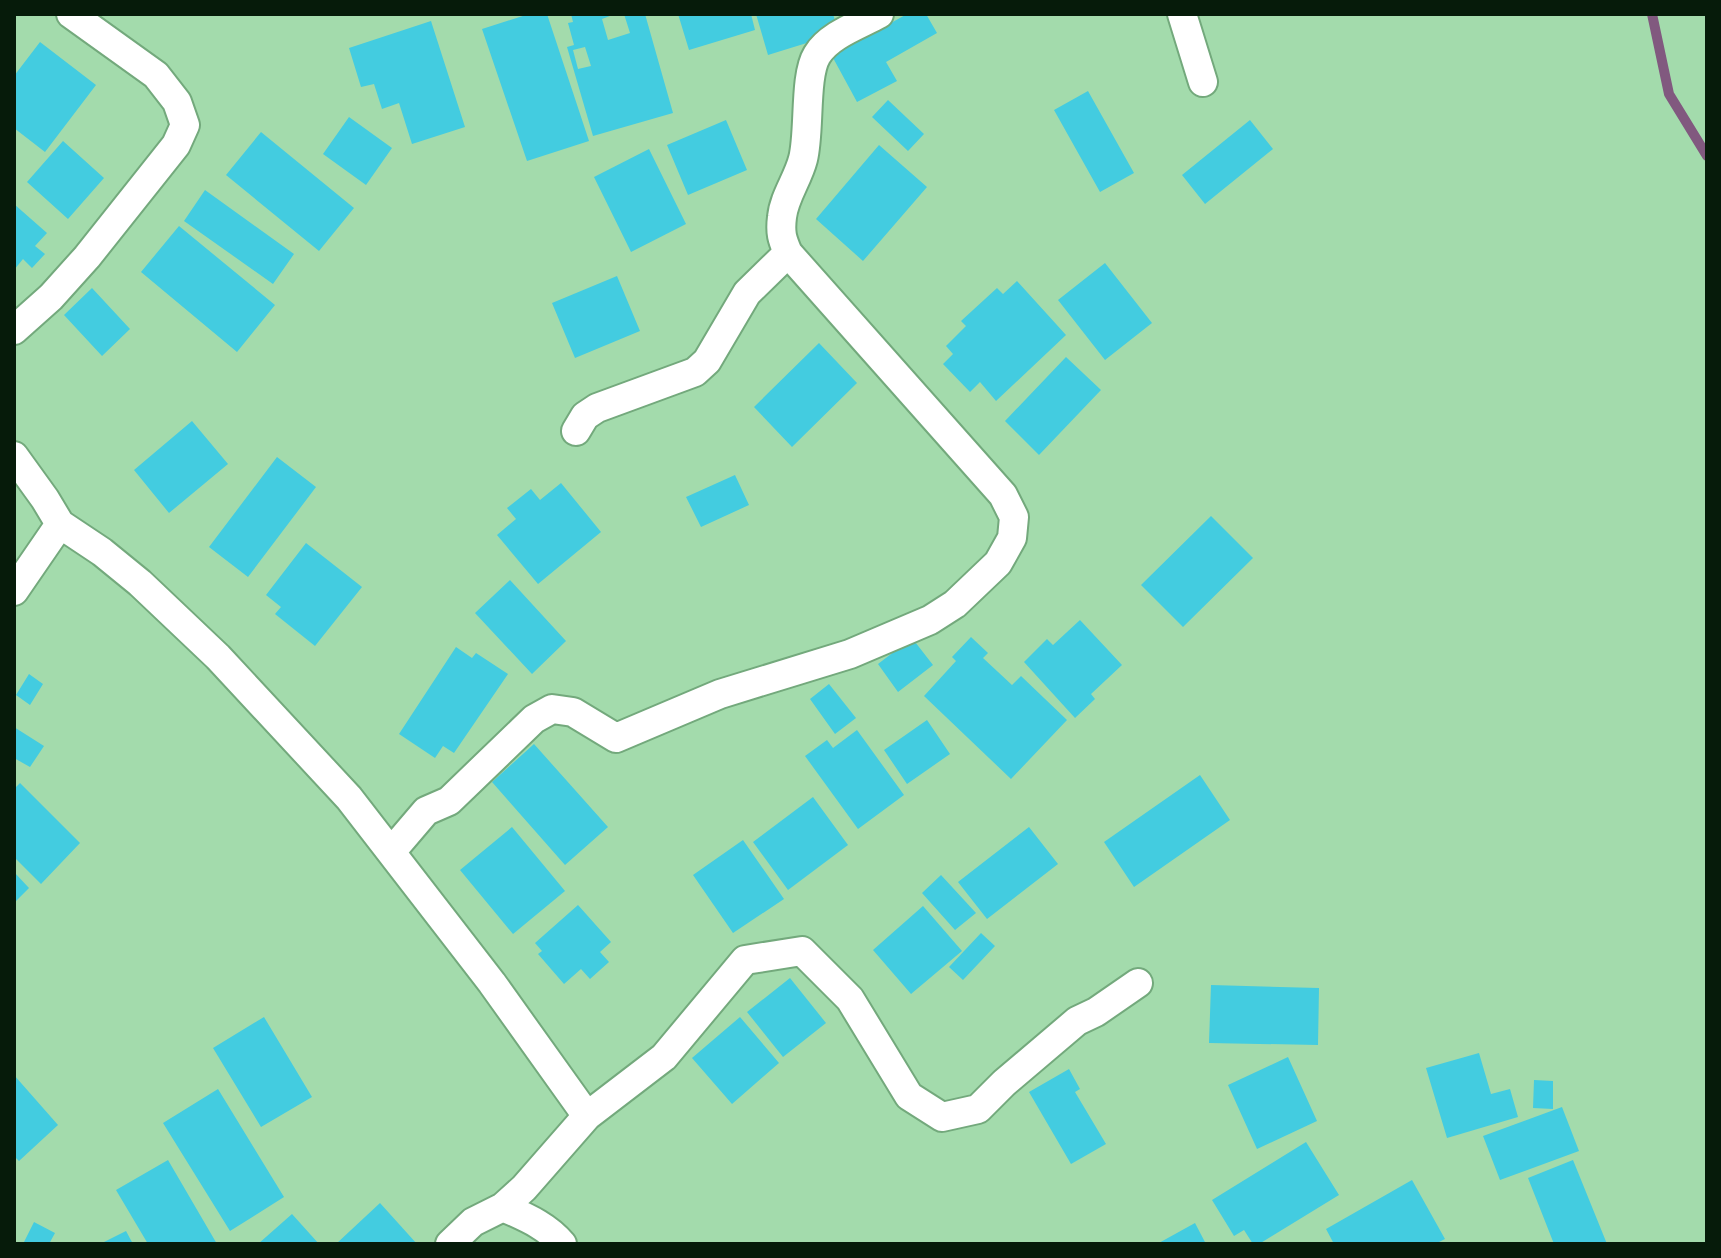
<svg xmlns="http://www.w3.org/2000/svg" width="1721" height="1258" font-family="'Exo 2',sans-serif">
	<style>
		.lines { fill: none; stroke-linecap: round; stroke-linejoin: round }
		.stream { stroke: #81597f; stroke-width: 10 }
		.building { fill: #43cce0; fill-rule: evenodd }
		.minor-casing { stroke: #73a97c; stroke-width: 32 }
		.minor { stroke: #fff; stroke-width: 28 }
	</style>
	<rect width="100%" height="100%" fill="#a3dbac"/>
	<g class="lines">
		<path class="stream" d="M1652,14L1669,94L1707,156"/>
	</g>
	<path class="building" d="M529,14H547L589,141L527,161L482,29Z
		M571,14H615L602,19L608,40L630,33L624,14H645L673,113L593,136L567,47L574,45L568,23L573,22ZM585,47L591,66L578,69L573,50Z
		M678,14H751L755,30L689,50Z
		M756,14H833L839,33L768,55Z
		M907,14H926L937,33L886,62L897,81L857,102L832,56Z
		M431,21L465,127L412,144L399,103L382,109L374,84L361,87L349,48Z
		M40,42L96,85L45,152L14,128V76Z
		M1088,91L1134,173L1100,192L1054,110Z
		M888,100L924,134L908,151L872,117Z
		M349,117L392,148L366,185L323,154Z
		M726,120L747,170L688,195L667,145Z
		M1250,120L1273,149L1205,204L1182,175Z
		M261,132L354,208L319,251L226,175Z
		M63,141L104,178L68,219L27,182Z
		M879,145L927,187L863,261L816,219Z
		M649,149L686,224L631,252L594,177Z
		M205,190L294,254L273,284L184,221Z
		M14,204L47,233L35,246L45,254L32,268L23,259L14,270Z
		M179,226L275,305L237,352L141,272Z
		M1105,263L1152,323L1105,360L1058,300Z
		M617,276L640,331L575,358L552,303Z
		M1017,281L1066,335L996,401L980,382L970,392L943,364L953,354L946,346L966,326L961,321L997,288L1003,294Z
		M92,288L130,329L102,356L64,315Z
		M819,343L857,383L792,447L754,407Z
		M1066,357L1101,390L1039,455L1005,421Z
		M192,421L228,464L169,513L134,470Z
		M277,457L316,487L248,577L209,547Z
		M735,475L749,505L701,527L686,497Z
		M561,483L601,532L538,584L497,535L516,519L507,508L531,489L540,500Z
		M1211,516L1253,558L1183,627L1141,585Z
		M306,543L362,587L315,646L275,614L281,607L266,595Z
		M510,580L566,641L532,674L475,613Z
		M1080,620L1122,665L1091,694L1095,699L1075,718L1024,662L1047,639L1053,645Z
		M971,637L988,653L983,658L1012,685L1021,676L1067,720L1011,779L924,696L956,661L952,657Z
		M912,638L933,665L898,692L878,664Z
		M456,647L472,658L476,653L508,674L454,753L443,746L435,758L399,734Z
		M29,674L43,684L30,705L16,695Z
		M829,684L856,718L835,734L810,699Z
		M927,720L950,754L907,784L884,750Z
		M14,727L44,746L30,767L14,758Z
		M857,730L904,795L858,829L805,756L827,740L833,748Z
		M534,744L608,827L565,865L492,782Z
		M1200,775L1230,820L1134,887L1104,842Z
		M20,783L80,843L41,884L14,857V789Z
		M813,797L848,845L788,890L753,842Z
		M512,827L565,891L513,934L460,870Z
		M1029,827L1058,864L987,919L958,882Z
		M743,840L784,899L733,933L693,875Z
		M14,872L29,888L14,903Z
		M941,875L976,913L955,930L922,893Z
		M578,905L611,942L600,952L609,962L590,979L581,969L564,984L538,954L542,951L535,943Z
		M923,906L962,951L911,994L873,950Z
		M981,933L995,946L963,980L949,967Z
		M790,978L826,1023L783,1057L747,1012Z
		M1211,985L1319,988L1318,1045L1209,1043Z
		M264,1017L312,1097L261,1127L213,1048Z
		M740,1017L779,1063L732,1104L692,1058Z
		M1479,1053L1491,1094L1510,1089L1518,1117L1447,1138L1426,1068Z
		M1288,1057L1317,1121L1257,1149L1228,1085Z
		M1069,1069L1080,1089L1075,1092L1106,1144L1071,1164L1029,1092Z
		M14,1075L58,1125L19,1161L14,1156Z
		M1534,1080L1553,1081V1109L1533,1108Z
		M218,1089L284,1197L230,1231L163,1123Z
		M1562,1107L1579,1151L1500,1180L1483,1136Z
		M1306,1142L1339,1195L1259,1244H1253L1244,1230L1234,1236L1212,1200Z
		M168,1160L217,1244H148L116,1190Z
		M1573,1160L1607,1244H1554L1528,1178Z
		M1412,1180L1445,1239L1435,1244H1334L1326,1229Z
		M380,1203L417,1244H336Z
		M292,1214L319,1244H258Z
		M34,1222L55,1233L49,1244H23Z
		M1195,1223L1206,1244H1157Z
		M126,1231L133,1244H100Z"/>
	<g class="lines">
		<g class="minor-casing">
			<path id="minor" d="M1182,14L1203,82
				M14,330L51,297L87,257L176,145L185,125L177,102L156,75L71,14
				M576,431L585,416L597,408L695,372L707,361L747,293L788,253
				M14,456L45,499L60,524L102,552L140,583L218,657L349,798L492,983L587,1116
				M14,591L60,524
				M391,852L426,811L449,801L534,719L552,709L573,712L616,738L720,694L850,654L930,620L955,604L998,563L1012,538L1014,517L1003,495L788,253C782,239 780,233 782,217C784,197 798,179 803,159C810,132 804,76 817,55C829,35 859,25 879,14
				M503,1207C525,1217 546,1225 562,1244
				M450,1244L473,1222L503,1207L524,1188L587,1116L664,1057L745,960L802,951L850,999L909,1096L942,1117L978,1109L1004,1083L1077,1021L1096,1012L1138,983"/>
		</g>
		<use href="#minor" class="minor"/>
	</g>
	<rect width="1721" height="1258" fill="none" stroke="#061b0a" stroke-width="32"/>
</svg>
